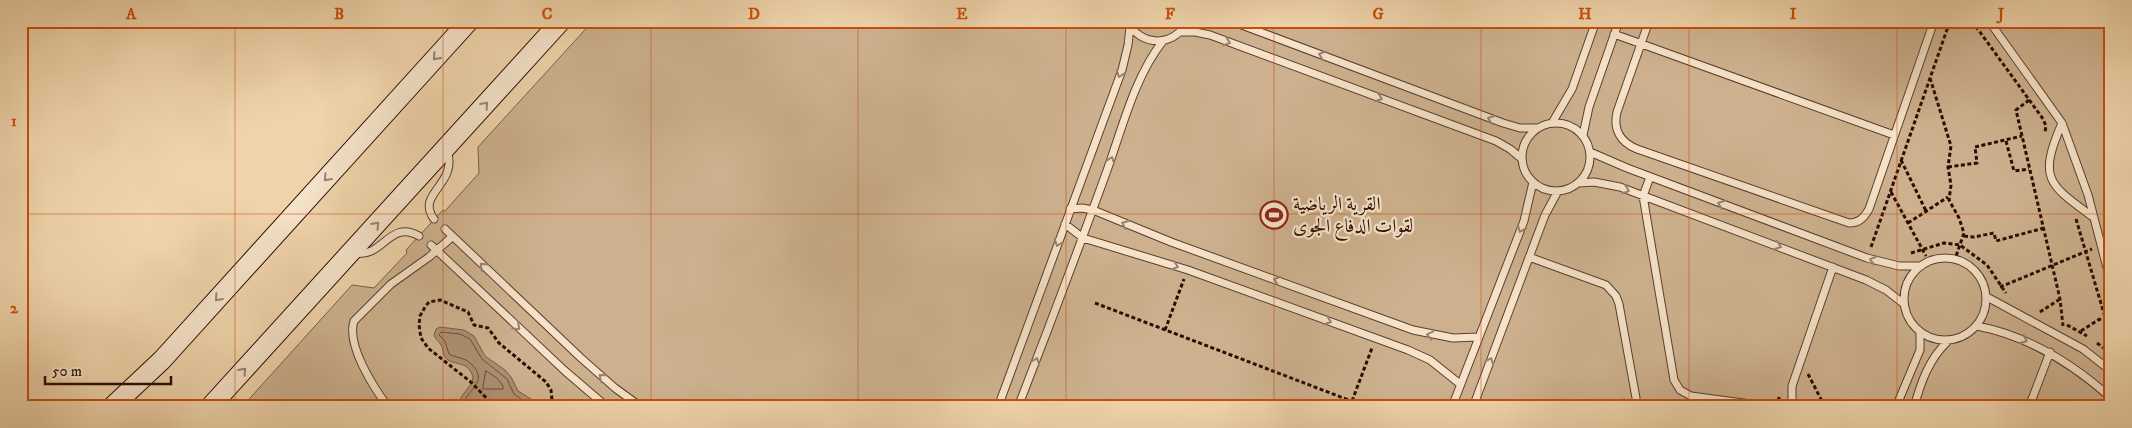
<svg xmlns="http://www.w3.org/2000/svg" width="2132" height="428" font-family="'IM FELL DW Pica',Amiri,serif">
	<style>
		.green { fill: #cdb18e; stroke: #7b5e48 }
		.water { fill: #ac8f71; stroke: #785b45 }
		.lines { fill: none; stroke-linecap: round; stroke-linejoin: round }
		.shore { stroke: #6a4e3a; stroke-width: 1 }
		.lane-casing { stroke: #5a3e2d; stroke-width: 9 }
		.secondary-casing { stroke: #290c03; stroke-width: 21 }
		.path { stroke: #290c03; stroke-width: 3; stroke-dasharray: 4 2.5; stroke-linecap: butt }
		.lane { stroke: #f5e2c8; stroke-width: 7 }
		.secondary { stroke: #f5e2c8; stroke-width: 19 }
		.oneway { stroke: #99826f }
		.grid { fill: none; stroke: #cb4d0b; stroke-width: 1; stroke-opacity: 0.55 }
		.labels { text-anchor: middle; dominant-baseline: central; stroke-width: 4.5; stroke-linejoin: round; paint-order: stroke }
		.poi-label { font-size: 19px; fill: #290c03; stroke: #f5e2c8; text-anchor: start }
		.neatline { fill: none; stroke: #cb4d0b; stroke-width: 2 }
		.grid-label { font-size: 16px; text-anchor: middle; font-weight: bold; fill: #cb4d0b }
	</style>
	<rect width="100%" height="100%" fill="#efd3aa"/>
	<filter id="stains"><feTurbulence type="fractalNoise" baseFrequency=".004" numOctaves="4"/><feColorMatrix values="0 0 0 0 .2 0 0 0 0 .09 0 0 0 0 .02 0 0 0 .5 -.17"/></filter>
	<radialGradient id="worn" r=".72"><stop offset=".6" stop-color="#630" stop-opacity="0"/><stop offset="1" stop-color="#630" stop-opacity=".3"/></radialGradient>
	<path class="green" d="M593,21H2111V407H242L352,285L374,288L407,253L406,250L443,210L445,211L479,173L478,147Z"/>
	<path class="water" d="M440,327L464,330L474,336L485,356L505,370L511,377L518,391L531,399L538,407H506C500,397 487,399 480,407H459C458,394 472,389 473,377C468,361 458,366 448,360C442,356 444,350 441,345C439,341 436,340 434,335L436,329Z"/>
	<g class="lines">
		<path class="shore" d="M486,371L497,378L503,386V389H483Z
			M463,407C464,390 492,382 470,363C464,357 455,358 449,354L445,341L439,335L441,332L460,334L470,339L482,359L507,379L514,394L532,407"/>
		<g class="lane-casing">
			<path id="lane" d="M1127,21C1140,47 1175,48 1187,21
				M1231,21L1503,123L1520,128H1538
				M1649,21L1617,112C1613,129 1620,142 1637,149L1849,223C1859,223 1864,218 1869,209L1934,21
				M1989,21L2062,123L2088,195L2111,283
				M1180,32H1195L1210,35L1496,141L1510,149L1522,159
				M1614,34L1894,135
				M1552,123L1572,89L1596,21
				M2062,123C2038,179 2048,184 2093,217
				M1522 157a34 34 0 1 1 68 0a34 34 0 1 1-68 0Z
				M1583,135L1589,107L1619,21
				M1590,152L1627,168L1867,258L1899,266H1921
				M1650,177L1643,196L1674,380L1680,390L1691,396L1758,405
				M1578,183L1594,182L1620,187L1866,280L1886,290L1904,304
				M1070,209L1082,208L1093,210L1171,242L1413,330L1453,338L1478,337
				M434,219C415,193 459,185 447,150
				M1065,224L1083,238L1188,270L1408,350L1430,360L1460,384
				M445,229L581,358L615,388L641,407
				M431,245L565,371L607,407
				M354,253C383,259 389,219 419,236
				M1529,257L1606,285L1616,296L1619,304L1636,398
				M1904 299a41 41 0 1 1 82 0a41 41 0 1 1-82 0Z
				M1987,297L2083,349L2111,371
				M1977,326C2029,336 2072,363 2111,398
				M388,407C374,388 346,345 354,321L391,284L429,257L452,237
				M998,407L1122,70L1128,45L1130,27
				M1018,407C1048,330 1077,253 1105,176C1121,133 1134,77 1163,41
				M1452,407L1524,221L1533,182
				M1473,407L1545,215L1558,191
				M1792,407V386L1833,267
				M1896,407L1920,350V332
				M1914,407C1921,382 1929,359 1948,341
				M2029,407L2050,352"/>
		</g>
		<g class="secondary-casing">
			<path id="secondary" d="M112,407L162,360L469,21
				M210,407L561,21"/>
		</g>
		<path class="path" d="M1972,21L2043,119L2046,126L2045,132
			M1930,78L1951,146L1948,167L1951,185L1949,200L1959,218L1964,233L1955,259
			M2029,100L2016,110L2060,299L2063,326
			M2006,141L2014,171L2029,169
			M1901,160L1926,211
			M1948,167L1977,163L1975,147L2022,136
			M1891,192L1926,256
			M2076,219L2105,317L2111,345
			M1908,223L1948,197
			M1964,236L1974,237L1994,233L1996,241L2044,228
			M1871,247L1950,21
			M1911,253L1944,243L1960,245L1987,265L2006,293
			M2000,287L2092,249
			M1095,303L1367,407
			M2040,312L2060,299
			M2067,325L2087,336
			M1165,330L1184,279
			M2081,331L2098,320L2111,315
			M2097,343L2105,349H2109L2111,346
			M1808,374L1825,407
			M1352,401L1372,348
			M495,407L472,383L428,348L421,338L419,325L420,316L425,307L429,302L440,300L468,312L474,325L488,328L499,343L546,382L551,390L552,400L561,407
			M1598,407V405L1625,400
			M1776,407L1780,395"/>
		<use href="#lane" class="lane"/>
		<use href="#secondary" class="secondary"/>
	</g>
	<defs><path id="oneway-chevron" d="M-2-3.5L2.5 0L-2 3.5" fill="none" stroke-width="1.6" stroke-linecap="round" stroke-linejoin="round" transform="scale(1.25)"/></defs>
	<g class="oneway">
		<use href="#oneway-chevron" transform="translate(1227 42) rotate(20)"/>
		<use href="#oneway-chevron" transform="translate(1322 55) rotate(-159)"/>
		<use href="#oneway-chevron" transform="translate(436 57) rotate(132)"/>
		<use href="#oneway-chevron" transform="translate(1120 74) rotate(110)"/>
		<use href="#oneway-chevron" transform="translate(1379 98) rotate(20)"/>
		<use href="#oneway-chevron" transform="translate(485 105) rotate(-48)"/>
		<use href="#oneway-chevron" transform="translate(1491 119) rotate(-159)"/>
		<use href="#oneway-chevron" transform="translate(1111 160) rotate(-70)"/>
		<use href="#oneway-chevron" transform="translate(327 178) rotate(132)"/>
		<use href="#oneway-chevron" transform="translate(1626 190) rotate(21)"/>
		<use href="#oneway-chevron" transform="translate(1721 204) rotate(-159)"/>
		<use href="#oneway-chevron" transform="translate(1125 224) rotate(-157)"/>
		<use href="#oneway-chevron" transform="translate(376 225) rotate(-48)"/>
		<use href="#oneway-chevron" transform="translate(1521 229) rotate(111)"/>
		<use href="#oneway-chevron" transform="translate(1058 243) rotate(110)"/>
		<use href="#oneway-chevron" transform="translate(1778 246) rotate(20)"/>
		<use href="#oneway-chevron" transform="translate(1873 260) rotate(-163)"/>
		<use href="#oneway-chevron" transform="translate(483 266) rotate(-137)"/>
		<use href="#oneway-chevron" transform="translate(1175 266) rotate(19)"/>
		<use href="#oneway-chevron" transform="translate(1277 280) rotate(-160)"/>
		<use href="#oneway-chevron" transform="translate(218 298) rotate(132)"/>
		<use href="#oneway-chevron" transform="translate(1328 321) rotate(20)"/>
		<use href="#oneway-chevron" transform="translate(517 327) rotate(43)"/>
		<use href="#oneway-chevron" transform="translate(1430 335) rotate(-167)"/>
		<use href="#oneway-chevron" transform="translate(2024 340) rotate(23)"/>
		<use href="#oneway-chevron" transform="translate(1036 361) rotate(-69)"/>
		<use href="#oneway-chevron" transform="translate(1490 361) rotate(-69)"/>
		<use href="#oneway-chevron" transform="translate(243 371) rotate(-48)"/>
		<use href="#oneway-chevron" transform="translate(602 377) rotate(-139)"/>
	</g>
	<path class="grid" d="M235,21V407M443,21V407M651,21V407M858,21V407M1066,21V407M1274,21V407M1481,21V407M1689,21V407M1897,21V407M21,214H2111"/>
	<defs>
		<g id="stadium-ring" transform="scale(1.4375)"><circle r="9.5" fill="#f5e2c8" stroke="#8f2418" stroke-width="1.5"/><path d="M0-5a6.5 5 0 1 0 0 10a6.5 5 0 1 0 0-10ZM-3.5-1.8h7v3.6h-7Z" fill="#8f2418"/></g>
	</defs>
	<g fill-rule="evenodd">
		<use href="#stadium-ring" x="1274" y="215"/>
	</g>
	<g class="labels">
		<g class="poi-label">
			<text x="1293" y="204">القرية الرياضية<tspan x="1293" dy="22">لقوات الدفاع الجوى</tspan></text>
		</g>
	</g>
	<rect width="2132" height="428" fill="none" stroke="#efd3aa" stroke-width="55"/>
	<path d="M45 376v8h126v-8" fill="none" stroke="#290c03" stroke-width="2.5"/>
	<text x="52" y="376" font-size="15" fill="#290c03" stroke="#f5e2c8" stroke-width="4" paint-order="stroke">50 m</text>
	<rect x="28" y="28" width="2076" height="372" class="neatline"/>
	<g class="grid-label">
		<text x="131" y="19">A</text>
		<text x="339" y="19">B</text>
		<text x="547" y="19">C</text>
		<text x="754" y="19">D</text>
		<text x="962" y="19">E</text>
		<text x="1170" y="19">F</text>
		<text x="1378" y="19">G</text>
		<text x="1585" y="19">H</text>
		<text x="1793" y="19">I</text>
		<text x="2001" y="19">J</text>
		<text x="14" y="126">1</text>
		<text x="14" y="313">2</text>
	</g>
	<rect width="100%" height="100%" filter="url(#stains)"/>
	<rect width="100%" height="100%" fill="url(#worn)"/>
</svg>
